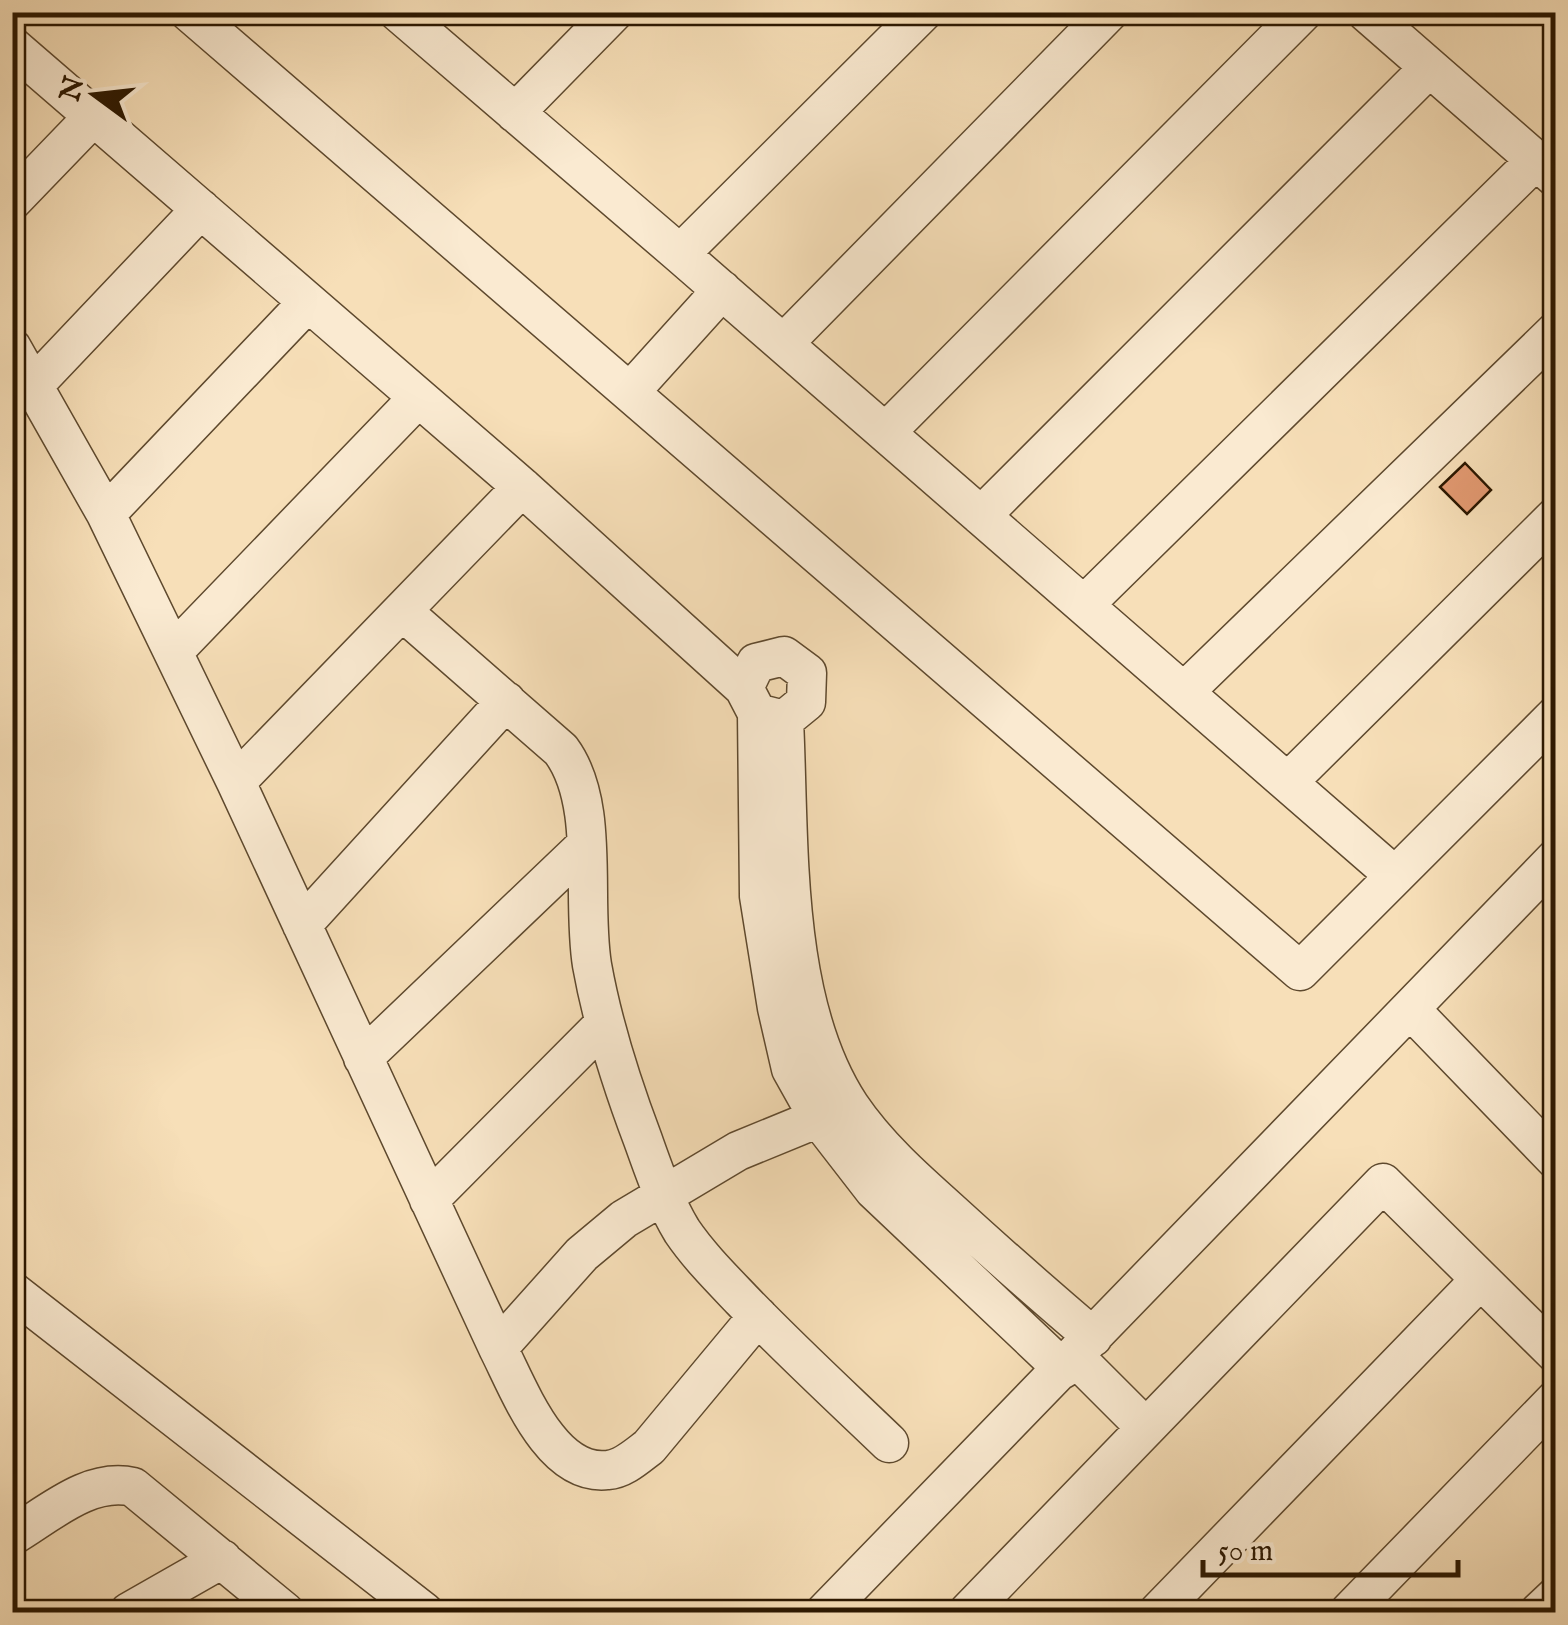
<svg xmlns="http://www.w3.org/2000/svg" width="1568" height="1625" font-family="'IM FELL English',serif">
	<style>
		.building { fill: #e39a72; stroke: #2b1700; stroke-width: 2.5 }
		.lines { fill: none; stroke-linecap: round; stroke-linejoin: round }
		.minor-casing { stroke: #5e492e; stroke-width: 41 }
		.minor { stroke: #faead1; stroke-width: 38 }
	</style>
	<rect width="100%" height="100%" fill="#f7dfb8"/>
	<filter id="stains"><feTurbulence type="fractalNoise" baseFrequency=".002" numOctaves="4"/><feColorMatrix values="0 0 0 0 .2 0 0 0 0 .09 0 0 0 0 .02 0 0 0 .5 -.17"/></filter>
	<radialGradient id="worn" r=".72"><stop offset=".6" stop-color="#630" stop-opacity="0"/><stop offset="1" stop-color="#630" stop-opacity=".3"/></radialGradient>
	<path class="building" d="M1465,463L1491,490L1467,514L1440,487Z"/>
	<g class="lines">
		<g class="minor-casing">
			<path id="minor" d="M189,12L1300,971L1556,715
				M398,12L680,254L1395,876
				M1366,12L1556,178
				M12,46L522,487L744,688L757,713L784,720
				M515,113L614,12
				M12,201L94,116
				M680,254L923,12
				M784,343L1109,12
				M12,348L106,514L236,782L498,1348C519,1389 551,1477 608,1470C623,1469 637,1456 649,1447L758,1316
				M33,386L201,209
				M630,392L722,290
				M886,432L1303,12
				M106,514L308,302
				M981,516L1429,68
				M1084,605L1536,160
				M402,611L561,750C601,804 581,898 592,965C603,1026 621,1082 643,1140C654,1171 665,1203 682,1231C699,1256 721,1278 742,1300C789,1349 840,1396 889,1443
				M173,652L418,398
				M744,688L756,663L784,656L807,673L806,702L784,720
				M1184,692L1556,331
				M757,713L759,896L777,1008L791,1069L819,1119L874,1190L1063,1369
				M784,720C790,841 781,1001 850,1106C877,1146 914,1179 950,1211C997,1254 1045,1296 1093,1337
				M236,782L522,487
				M1288,782L1556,516
				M302,925L506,701
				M1411,1010L1556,1160
				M363,1058L585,846
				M429,1200L604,1024
				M12,1291L424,1612
				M498,1348L582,1254L624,1219L738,1151L838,1110
				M1074,1356L1146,1428
				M12,1536C49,1514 89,1477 133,1487L285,1612
				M129,1612L222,1559
				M825,1612L1556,858
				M968,1612L1383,1183L1556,1354
				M1158,1612L1480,1280
				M1349,1612L1556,1399
				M1539,1612L1556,1596"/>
		</g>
		<use href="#minor" class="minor"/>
	</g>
	<rect width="1568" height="1625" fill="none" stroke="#f7dfb8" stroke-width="50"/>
	<rect x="15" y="15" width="1538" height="1595" fill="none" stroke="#2b1700" stroke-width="5"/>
	<rect x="25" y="25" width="1518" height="1575" fill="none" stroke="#2b1700" stroke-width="2.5"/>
	<g transform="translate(95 95) rotate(285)" stroke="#faead1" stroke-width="8" paint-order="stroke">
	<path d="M0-8L18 38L0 25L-18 38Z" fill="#2b1700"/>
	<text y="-15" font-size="28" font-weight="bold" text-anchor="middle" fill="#2b1700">N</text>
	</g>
	<path d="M1203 1560v15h255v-15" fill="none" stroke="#2b1700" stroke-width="5"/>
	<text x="1218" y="1560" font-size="30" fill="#2b1700" stroke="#faead1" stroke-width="8" paint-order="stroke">50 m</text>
	<rect width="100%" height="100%" filter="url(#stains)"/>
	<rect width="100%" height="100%" fill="url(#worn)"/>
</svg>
